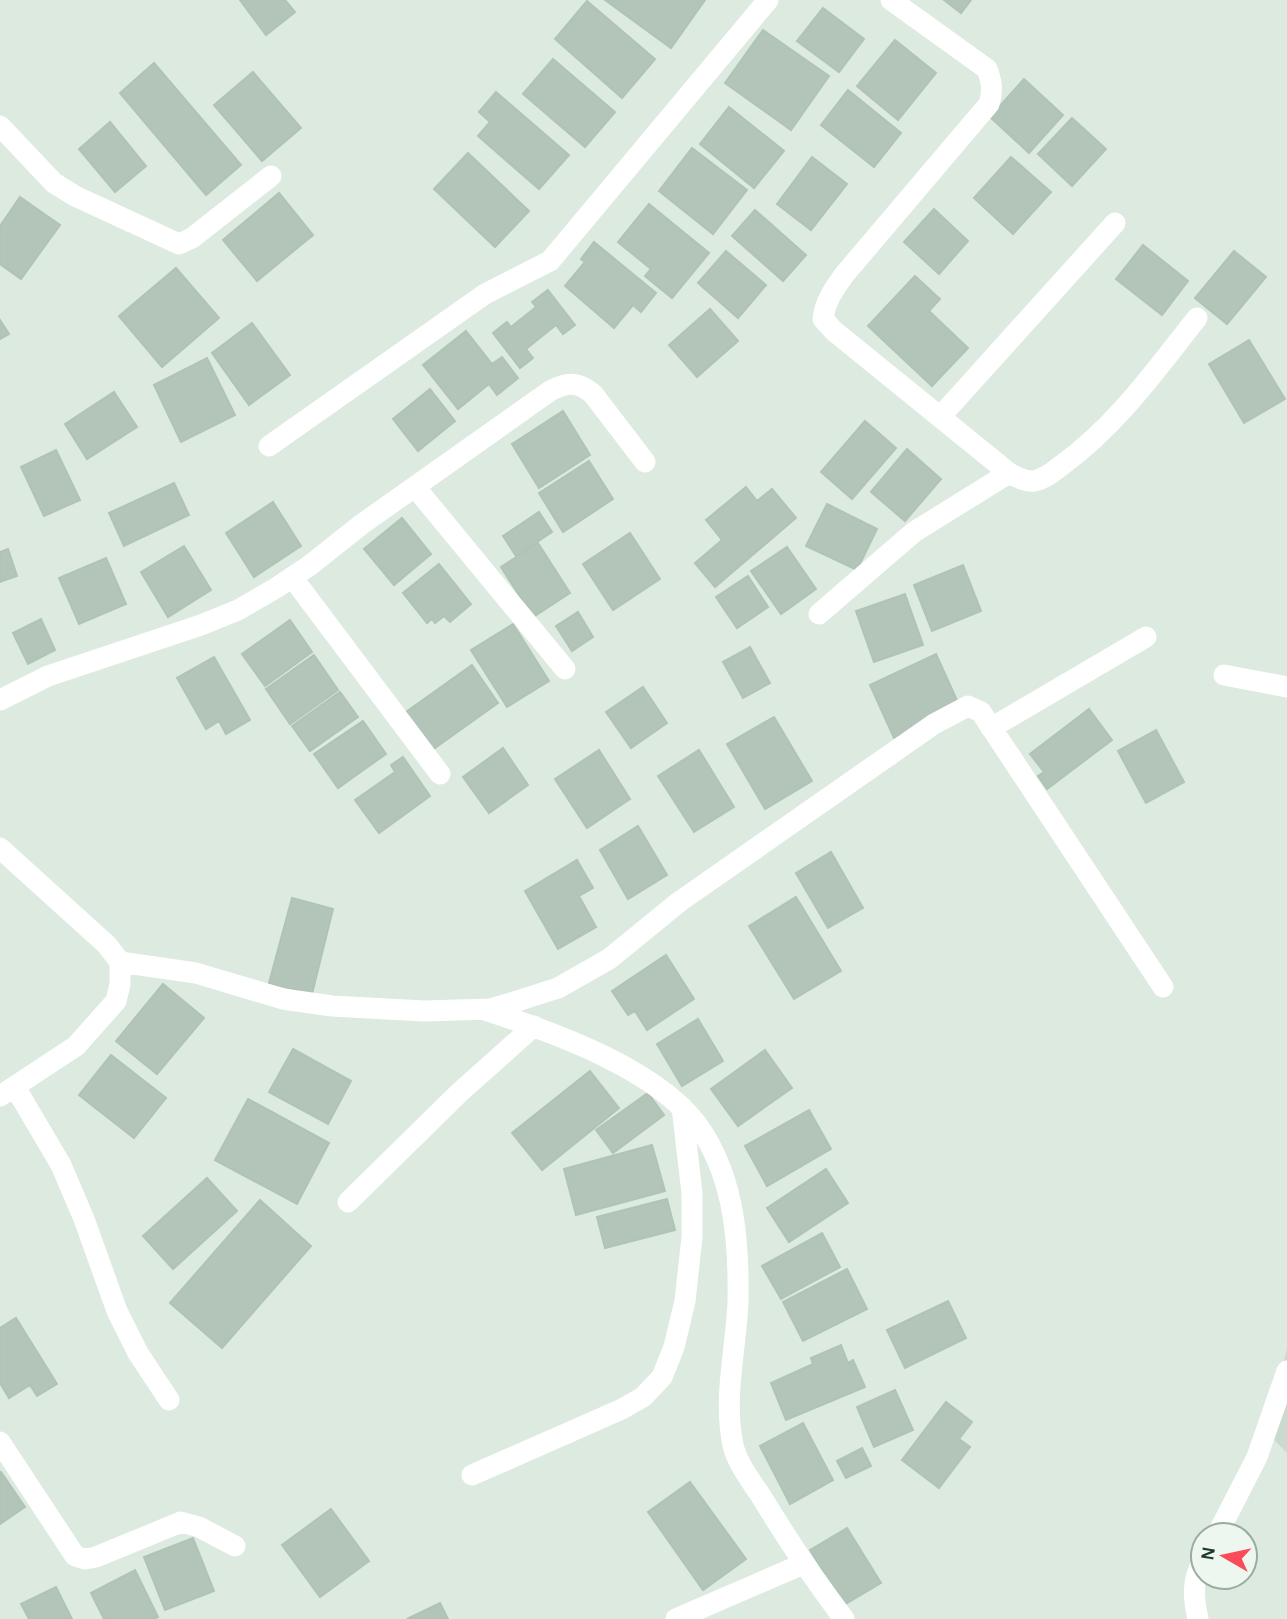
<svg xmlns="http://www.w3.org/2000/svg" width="1287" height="1619" font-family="'Alegreya Sans',sans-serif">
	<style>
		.built { fill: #cbdace }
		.building { fill: #b2c5b8; stroke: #afc4b5; stroke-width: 2 }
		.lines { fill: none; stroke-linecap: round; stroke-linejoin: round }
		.street { stroke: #fff; stroke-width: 21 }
	</style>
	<rect width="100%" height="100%" fill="#ddeae0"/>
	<path class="built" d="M1287,1349V1453L1265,1431Z"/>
	<path class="building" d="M240,0H285L295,12L266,35Z
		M605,0H705L671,48Z
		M944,0H971L961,13Z
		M587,1L655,59L622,98L555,39Z
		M823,8L864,39L839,72L797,41Z
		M763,30L829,76L791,130L725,83Z
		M895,40L936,73L898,120L857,86Z
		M553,59L615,112L585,147L523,94Z
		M154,63L241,165L206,195L120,93Z
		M253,72L301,128L262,161L214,105Z
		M1024,79L1063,115L1029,153L990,117Z
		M848,90L901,133L874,167L821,125Z
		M496,92L569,155L539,189L478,136L490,122L479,112Z
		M729,107L784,151L754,188L700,144Z
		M1072,118L1106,149L1072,186L1038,154Z
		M110,122L146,166L115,192L79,149Z
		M692,148L747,190L713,234L659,191Z
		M468,153L529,211L495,247L434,189Z
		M812,157L847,184L811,230L777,204Z
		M1011,157L1051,192L1013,234L974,198Z
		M279,193L313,235L257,281L223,240Z
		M20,197L60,225L21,279L0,264V226Z
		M649,204L709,253L672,298L645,276L651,269L618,242Z
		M934,209L968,241L939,274L904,242Z
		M755,210L806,255L783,281L732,236Z
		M594,242L656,293L641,312L633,305L614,328L565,286L585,262L581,259Z
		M1143,245L1188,281L1162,315L1116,279Z
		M726,251L766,285L738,318L698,283Z
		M1234,251L1266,277L1227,324L1195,298Z
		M176,268L219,318L162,367L119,316Z
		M915,276L940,299L929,311L968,348L932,386L868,326Z
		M548,290L575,325L563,334L556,325L526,349L533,358L520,368L493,333L507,322L511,327L536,307L532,302Z
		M710,309L738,341L697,377L669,345Z
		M0,320L9,334L0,339Z
		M252,323L290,375L249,405L212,353Z
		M466,331L492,364L502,357L518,378L497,395L489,384L458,409L423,365Z
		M1249,340L1285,399L1244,423L1209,364Z
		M207,358L235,415L181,442L154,385Z
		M430,389L455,421L418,451L393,419Z
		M114,392L137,427L87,459L65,424Z
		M563,411L590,455L539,488L512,444Z
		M865,421L896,448L852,499L821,472Z
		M907,449L941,479L905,521L871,492Z
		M56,450L80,500L44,516L21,467Z
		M589,461L613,499L563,532L539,493Z
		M174,483L189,515L124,546L109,513Z
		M746,487L757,501L772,489L796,518L715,587L695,563L722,540L706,520Z
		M273,502L301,546L254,577L226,533Z
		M827,504L877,529L857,570L806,546Z
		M539,512L552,532L516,556L503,536Z
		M402,518L431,554L394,585L364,549Z
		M630,533L660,579L613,610L583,564Z
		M538,543L570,593L533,617L501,567Z
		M184,546L211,590L168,617L141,572Z
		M787,547L816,589L781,614L751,571Z
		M8,549L17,576L0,582V552Z
		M106,558L126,604L79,624L59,578Z
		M439,564L471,604L450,622L444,616L435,623L432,619L427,623L403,593Z
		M963,565L981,611L932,631L914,585Z
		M748,576L768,607L737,628L716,597Z
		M905,594L923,645L874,662L856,611Z
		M578,612L593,637L572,651L556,626Z
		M41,619L55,650L28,664L13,633Z
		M290,620L312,652L265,686L242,654Z
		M513,624L549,681L507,707L471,650Z
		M750,647L770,683L743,698L723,662Z
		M936,654L960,707L894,738L870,685Z
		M314,655L338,690L290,724L266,689Z
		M214,657L250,720L226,734L219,721L206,729L177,678Z
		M472,665L498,703L432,750L406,712Z
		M643,687L667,723L631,748L606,712Z
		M340,692L358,717L310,751L292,726Z
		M1089,709L1112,740L1047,789L1038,776L1044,772L1030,754Z
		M774,717L812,781L765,809L727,744Z
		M363,721L386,754L338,788L314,754Z
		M1156,730L1184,782L1146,803L1118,751Z
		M503,748L528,785L489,813L463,777Z
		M599,750L630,799L587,828L555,779Z
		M699,750L734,807L694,832L658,776Z
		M403,757L430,796L379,833L355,800L395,772L391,765Z
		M638,826L667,875L628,899L600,850Z
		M831,852L863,908L828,928L796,873Z
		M577,860L593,888L579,896L596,927L558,949L525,891Z
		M796,897L841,971L794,999L749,926Z
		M292,898L333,909L312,994L269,983Z
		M666,955L694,999L647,1030L635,1011L628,1015L612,991Z
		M163,984L204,1018L157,1074L116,1041Z
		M698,1019L723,1061L682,1086L657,1044Z
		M293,1049L351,1081L328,1124L269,1092Z
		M765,1050L792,1088L738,1126L711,1089Z
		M111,1055L166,1098L134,1138L79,1095Z
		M590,1071L619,1108L542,1170L512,1133Z
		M648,1093L664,1115L613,1153L596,1130Z
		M248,1099L329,1143L297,1204L215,1160Z
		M809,1110L831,1149L767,1186L745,1146Z
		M652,1145L665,1191L576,1215L564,1169Z
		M826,1169L848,1203L789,1242L767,1208Z
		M207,1178L237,1211L173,1269L143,1236Z
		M667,1199L675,1230L605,1248L597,1217Z
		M260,1200L311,1246L222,1348L170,1303Z
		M822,1233L840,1267L781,1299L762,1266Z
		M847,1269L867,1309L803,1341L783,1302Z
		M948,1301L966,1338L905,1368L887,1330Z
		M16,1318L57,1384L37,1396L30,1385L9,1398L0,1383V1328Z
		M841,1345L848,1363L853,1360L865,1387L786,1420L771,1383L813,1364L811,1358Z
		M895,1390L913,1430L874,1447L857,1407Z
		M946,1402L972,1422L959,1439L970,1447L939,1488L902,1460Z
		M803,1423L833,1480L790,1504L760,1446Z
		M862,1448L871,1466L846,1478L837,1461Z
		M1,1472L25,1507L0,1524V1473Z
		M690,1482L746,1559L703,1590L648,1512Z
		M331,1509L369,1561L320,1597L282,1545Z
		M847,1528L881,1583L844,1605L810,1550Z
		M193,1538L214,1591L165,1610L144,1557Z
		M135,1570L158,1617L154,1619H104L91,1593Z
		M56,1587L72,1619H29L21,1604Z
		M440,1603L448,1619H407Z"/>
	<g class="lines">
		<path class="street" d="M891,0L987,69C992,82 993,91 989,104L844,275C834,289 825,301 823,319L834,331L1009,473C1017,477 1024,482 1034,481C1045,479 1054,471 1062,465C1117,425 1155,371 1197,318
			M0,126L54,183L75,196L179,244L192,238L271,176
			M940,417L1115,223
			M269,446L485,294L550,261L768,0
			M415,487L565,669
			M292,577L440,774
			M819,614L914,532L1009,473
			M1224,675L1287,687
			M0,700L48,676L201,625L238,610L276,588L309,566L362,524L550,391C567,382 578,381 593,394L645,462
			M991,728L1146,637
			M0,848L107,945L120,962V984L116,1001L76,1046L0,1096
			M120,962L196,973L283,999L332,1006L424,1011L490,1009L514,1002L558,988L609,959L679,902L934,724L968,706L981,712L1163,987
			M485,1010C553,1032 664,1071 703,1133C735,1183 739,1245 738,1302C736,1350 723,1398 733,1445C737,1463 751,1481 761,1496C787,1539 814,1579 844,1619
			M15,1087L61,1165L84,1219L117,1311L138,1353L169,1400
			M348,1202L459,1093L534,1026
			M0,1442L75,1556L85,1559L96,1557L181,1522L199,1527L235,1546
			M472,1475L622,1409L643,1397L662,1377L674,1347L685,1301L692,1237V1193L682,1107
			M1217,1535L1257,1457L1287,1371
			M676,1619L803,1564
			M1198,1619C1193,1597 1192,1580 1203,1560"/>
	</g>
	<g transform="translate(1224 1556) rotate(279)"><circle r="33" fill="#edf7ef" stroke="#9aaba0" stroke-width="2"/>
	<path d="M0-5L12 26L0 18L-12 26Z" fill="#fa4b59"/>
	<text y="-10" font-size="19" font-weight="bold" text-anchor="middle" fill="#1e3a29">N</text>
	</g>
</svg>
